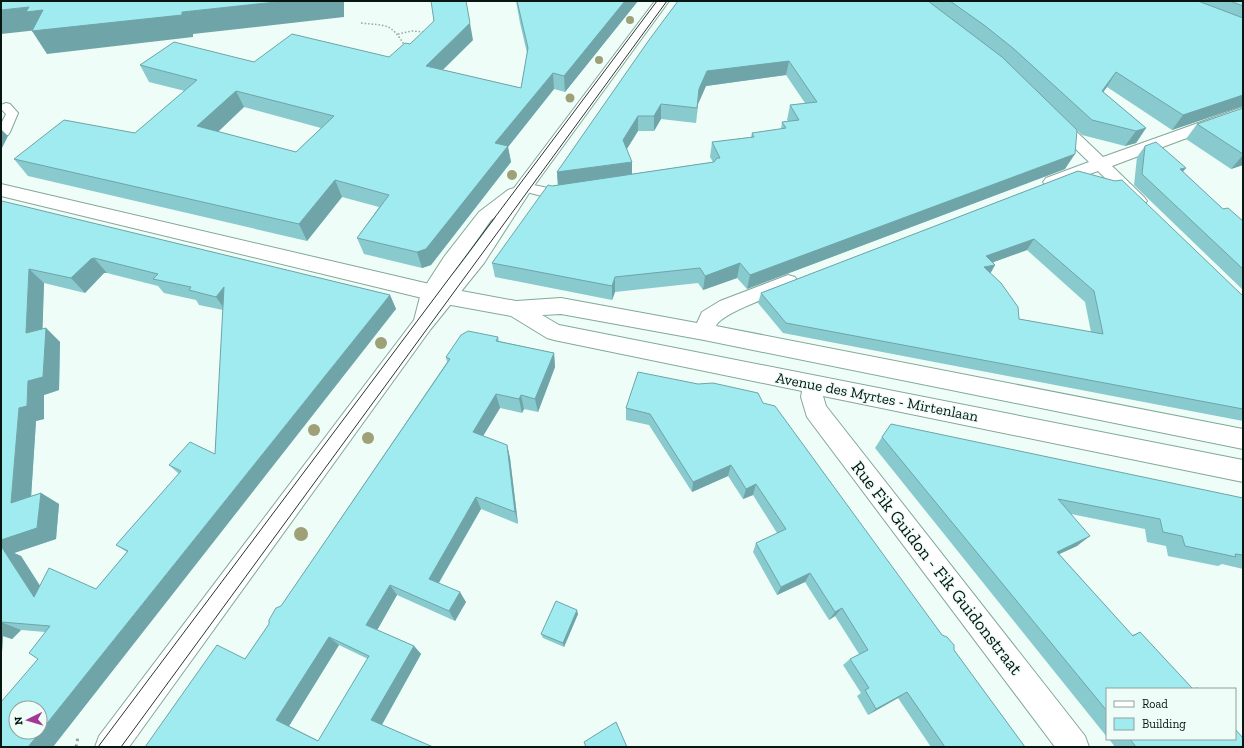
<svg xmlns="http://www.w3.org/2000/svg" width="1244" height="748" font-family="'Zilla Slab',serif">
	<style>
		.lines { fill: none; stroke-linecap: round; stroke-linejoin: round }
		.lane-casing { stroke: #83a899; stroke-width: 2 }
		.street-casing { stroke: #83a899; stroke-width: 2 }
		.secondary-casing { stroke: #83a899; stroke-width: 2 }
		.path-far1 { stroke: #97a5a0; stroke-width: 1.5; stroke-dasharray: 1.5 2; stroke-linecap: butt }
		.path { stroke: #97a5a0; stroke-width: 3; stroke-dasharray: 2.5 3.5; stroke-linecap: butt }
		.lane { fill: #fff; fill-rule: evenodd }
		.street { fill: #fff; fill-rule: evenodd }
		.secondary { fill: #fff; fill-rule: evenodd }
		.tram { stroke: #283631; stroke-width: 1 }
		.tree { fill: #9ea078 }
		.wall { fill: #89cace; fill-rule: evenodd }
		.shaded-wall { fill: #6fa4a8 }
		.building { fill: #9febf0; stroke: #6fa4a8; fill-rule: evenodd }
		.labels { text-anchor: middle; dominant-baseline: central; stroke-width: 3; stroke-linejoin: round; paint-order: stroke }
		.street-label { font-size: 15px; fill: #081611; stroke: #eefdf7 }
		.near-street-label { font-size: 18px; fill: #081611; stroke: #eefdf7 }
	</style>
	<rect width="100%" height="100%" fill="#eefdf7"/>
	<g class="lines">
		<g class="lane-casing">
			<path id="lane" d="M6,103L10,104L18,113L10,132L8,135H1V124L6,114L1,109V105Z
				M524,183L553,189L565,187L570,189L572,192L570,195L553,199L519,190L517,187L519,184Z"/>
		</g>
		<g class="street-casing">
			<path id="street" d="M1243,107V117L1112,166L1144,197L1147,201L1144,205L1138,207L1132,205L1098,171L1052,188L1046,186L1043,182L1046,178L1089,162L1049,123L1047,120L1049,117L1055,115L1061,117L1103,157Z
				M1,184L451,289L516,301L561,298L697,323L702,312L720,301L788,275L795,277L798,282L795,287C780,293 721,313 716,326L1243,429V449L704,340L561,314L542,315L559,325L1243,460V482L823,396L826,406L1085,736L1089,747H1055L807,417L801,397L802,391L554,340L547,338L511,316L451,305L1,196Z"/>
		</g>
		<g class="secondary-casing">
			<path id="secondary" d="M655,1H669L531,190L484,263L430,330L129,747H95L99,736L414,320L421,293L424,288L444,257L479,212L508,190L514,188ZM496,217L452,276L491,220Z"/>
		</g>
		<path class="path-far1" d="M361,23C387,26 390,22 405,46
			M398,34L412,31L425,32"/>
		<path class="path" d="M76,747L78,737"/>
		<use href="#lane" class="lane"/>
		<use href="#street" class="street"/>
		<use href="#secondary" class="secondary"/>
		<path class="tram" d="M98,747L657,1
			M121,747L667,1"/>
	</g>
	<g class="tree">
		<circle cx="630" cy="20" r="4"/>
		<circle cx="599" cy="60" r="4"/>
		<circle cx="570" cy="98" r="4.5"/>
		<circle cx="512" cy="175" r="5"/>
		<circle cx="381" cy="343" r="6"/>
		<circle cx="314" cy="430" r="6"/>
		<circle cx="368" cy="438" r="6"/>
		<circle cx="301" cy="534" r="7"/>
	</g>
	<path class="wall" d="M516,1H638L565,92L554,89L508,147L511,162L431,265L422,268L364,254L357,238L379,207L342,197L307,241L28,176L14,159L135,133L185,91L149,82L140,65L254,62L389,57L473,40L443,70L521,88L527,53L520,23ZM244,107L321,128L296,152L218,132Z
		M678,1H1243V106L1172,130L1107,87L1103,92L1146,128L1136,143L1125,146L1082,135L1077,130L1065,169L747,289L737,278L703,290L698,283L615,292L612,300L495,277L492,263L552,186L558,185L557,172ZM786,75L805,103L790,105L787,120L788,121L782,122L781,129L752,133L751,137L712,142L710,157L713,162L632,174L627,149L638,131H654L661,119L696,123L698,104L706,86Z
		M1243,108V165L1231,169L1186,139L1197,124Z
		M1145,146L1183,172L1223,209L1243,221V290L1134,185L1137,157Z
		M1078,171L1243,296V421L783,333L758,303L761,293ZM1027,250L1085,302L1091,332L1019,319L990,273L995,265L993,262Z
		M1,201L390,295L396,309L38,659L45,632L21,630L12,639L3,636L1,668ZM104,273H107L158,286L164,293L196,300L199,305L223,310L215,454L169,465L179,474L116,545L127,552L96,589L40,586L21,556L14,553L56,539L59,504L41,493L31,496L36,421L44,419V395L59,390L60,342L46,328L42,329L44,283L85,293Z
		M498,337L499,341L554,353L555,367L538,412L524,409L522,413L500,408L483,436L507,445L510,458L518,524L481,509L439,583L466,602L455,621L397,595L377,630L414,646L421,654L382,725L433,747H145L245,659L269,624L447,362L446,357ZM339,645L368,659L319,741L289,726Z
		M763,403L954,650L1025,747H931L898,698L868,715L857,696L861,693L843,665L850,659L859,654L835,616L829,620L805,582L777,595L753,552L756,543L777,533L753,495L743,499L728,476L692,492L649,425L626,420V408Z
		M882,437L1243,498V569L1222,564L1218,566L1168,556L1166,546L1147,542L1145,529L1071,514L1077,546L1059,554L1132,635L1140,632L1193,689L1197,687L1199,689H1107V737L875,448Z
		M578,614L564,647L543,638L541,634Z
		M1109,739H1235L1243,747H1115Z"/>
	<path class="shaded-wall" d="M285,1H344V17L193,34V37L47,54L32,31L38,30L1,34V10L29,7L43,10L182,12Z
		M625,1H638L565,92L564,76Z
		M470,23L473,40L430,82L426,66Z
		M789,61L786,75L706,86L698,104L696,123L699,89L707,71Z
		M1116,72L1107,87L1093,106L1102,91Z
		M553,73L554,89L508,147L511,162L431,265L422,268L417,252L495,143Z
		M236,91L244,107L206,143L197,126Z
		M1243,95V106L1172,130L1183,115Z
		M661,104V119L654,131V116Z
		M638,116V131L623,155V140Z
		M1146,128L1136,143L1125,146L1136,131Z
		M1,129L8,136L1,150Z
		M1075,154L1065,169L747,289L750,275Z
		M1243,155V165L1231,169Z
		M632,162V177L558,187L557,172Z
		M1186,168L1177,179L1180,169Z
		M335,180L342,197L307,241L299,224Z
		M1034,239L1027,250L980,267L986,256Z
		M94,258L107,273H104L85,293L71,278L91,259Z
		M740,263L737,278L703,290L705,276Z
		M995,265L989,276L984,267Z
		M29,269L44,283L42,347L26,333Z
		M615,277V292L612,300V286Z
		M224,287L226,311L216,297Z
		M390,295L396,309L53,747H28Z
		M46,328L60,342L59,390L44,395V419L36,421L30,514L11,503L19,408Z
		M554,353L555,367L538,412L535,399Z
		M496,394L500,408L477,446L473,432Z
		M521,395L524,409L522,413L519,399Z
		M507,445L510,458L518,524L515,512Z
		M731,465L728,476L692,492L693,482Z
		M756,484L753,495L743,499L746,489Z
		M41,493L59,504L56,539L14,553L21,556L53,606L34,597L1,546V540Z
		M476,497L481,509L435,589L429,579Z
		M1090,536L1077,546L1044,561L1057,552Z
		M810,573L805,582L777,595L781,587Z
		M390,585L397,595L375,634L366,625Z
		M460,592L466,602L455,621L449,611Z
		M842,608L835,616L829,620L835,612Z
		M577,610L578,614L564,647L563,643Z
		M1,622L21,630L12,639L3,636L1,668Z
		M329,637L339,645L289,726L330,747L276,720Z
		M414,646L421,654L381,726L371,720Z
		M907,692L898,698L868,715L876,709Z"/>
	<path class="building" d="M1,1H285L182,12V15L32,31L43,10L26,12L29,7L1,10Z
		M431,1H466L470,23L426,66L521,88L528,48L517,1H625L564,76L553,73L495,143L508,146L426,249L417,252L357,238L389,195L335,180L299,224L14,159L64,120L135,133L197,80L140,65L174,42L254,62L292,34L389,57L405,43L410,44L434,21ZM236,91L334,116L296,152L197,126Z
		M678,1H928L1002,57L1077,130L1075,154L750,275L740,263L705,276L700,268L615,277L612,286L492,263L548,185L552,186L714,162L717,158H720L712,142L754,137L752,133L786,128L782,122L799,120L790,105L817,102L789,61L707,71L699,89L697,108L661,104L654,116H638L623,140L632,162L557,172L649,40Z
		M950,1H1198L1243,18V95L1183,115L1116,72L1102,91L1146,128L1136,131L1092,120L1014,49L984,25Z
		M1230,1H1243V6Z
		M1243,108V154L1197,124Z
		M1156,142L1186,168L1180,169L1223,209L1228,208L1243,221V269L1142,174L1145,146Z
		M1078,171L1115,181L1122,180L1243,296V409L786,323L761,293ZM1034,239L1094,291L1103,334L1019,319L1018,307L1001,283L984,267L995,265L986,256Z
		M1,201H2L390,295L40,732V708H16V732H40L28,747H1V702L38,659L29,653L50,626L1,622V546L34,597L49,568L96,589L128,551L116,545L181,471L169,465L190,442L215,454L224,287L216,297L189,290L191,287L153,279L158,274L94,258L91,259L71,278L29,269L26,333L46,328L43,377L28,381L27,406L19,408L11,503L41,493L37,528L1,540Z
		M468,331L498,337L496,341L554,353L535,399L521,395L519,399L496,394L473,432L507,445L515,512L476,497L429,579L460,592L449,611L390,585L366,625L414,646L371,720L433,747H145L217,645L245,659L269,624V620L276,608L281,606L450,359L446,357L461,335ZM329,637L369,656L318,741L276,720Z
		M638,372L698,384L713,383L758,393L763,403L775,406L942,635L947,637L954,645V650L1025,747H945L907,692L876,709L865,690L869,688L850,659L868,650L842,608L835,612L810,573L781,587L756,543L786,529L756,484L746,489L731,465L693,482L650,414L626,408Z
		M891,424L1243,498V555L1235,554L1236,557L1185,546L1182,536L1163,532L1160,519L1058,499L1090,536L1057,552L1133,636L1140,632L1193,689H1107V711L882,437Z
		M556,601L577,610L563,643L541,634Z
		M616,722L627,747H586L584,742Z
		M1235,729L1243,738V747H1136L1130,739H1235Z"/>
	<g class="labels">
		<g class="street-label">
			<text transform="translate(877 397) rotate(11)">Avenue des Myrtes - Mirtenlaan</text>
		</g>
		<g class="near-street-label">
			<text transform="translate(937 568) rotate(52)">Rue Fik Guidon - Fik Guidonstraat</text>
		</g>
	</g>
	<rect width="1244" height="748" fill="none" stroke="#081611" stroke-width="4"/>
	<rect x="1106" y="688" width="130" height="52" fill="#eefdf7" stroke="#92a19b"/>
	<rect x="1114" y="701" width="20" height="6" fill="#ffffff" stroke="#92a19b"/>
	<text x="1142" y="708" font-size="12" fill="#081611">Road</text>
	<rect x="1114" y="718" width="20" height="12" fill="#9febf0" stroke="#92a19b"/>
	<text x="1142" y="728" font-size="12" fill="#081611">Building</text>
	<g transform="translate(28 720) rotate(265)"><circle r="19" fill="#eefdf7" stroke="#92a19b"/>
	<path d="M0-3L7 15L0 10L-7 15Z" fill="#a43796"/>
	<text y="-6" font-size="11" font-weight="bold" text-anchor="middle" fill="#081611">N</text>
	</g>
</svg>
